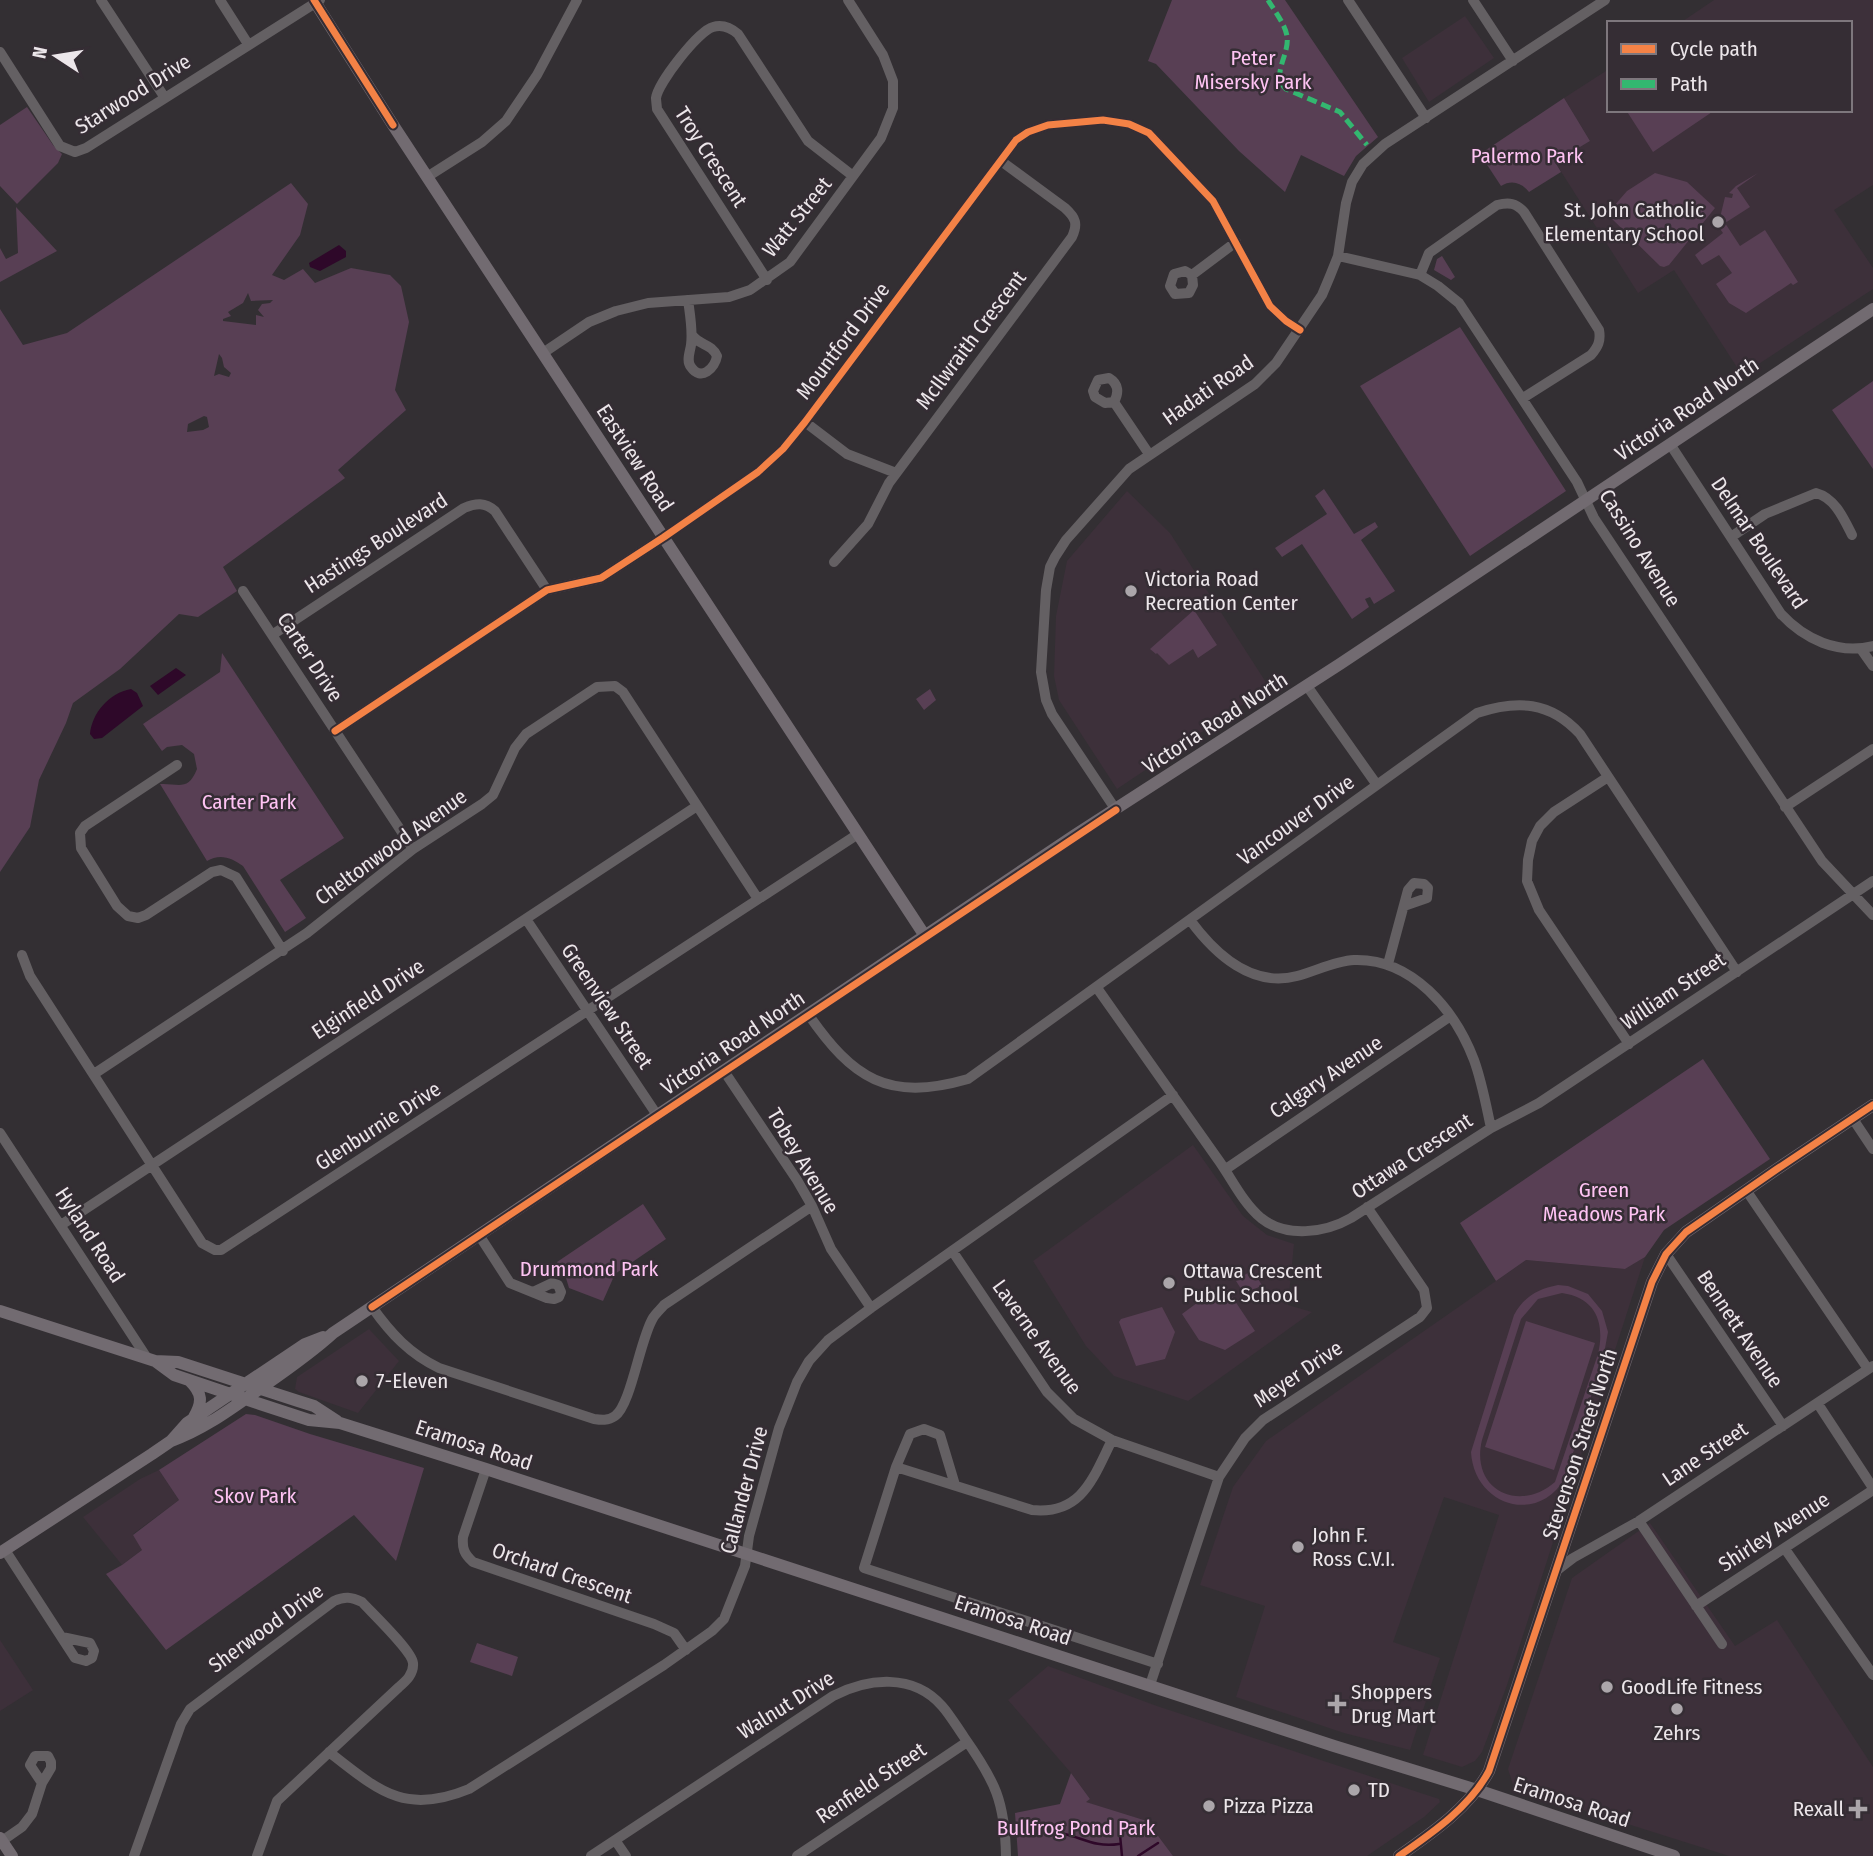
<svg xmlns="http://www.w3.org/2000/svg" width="1873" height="1856" font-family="'Fira Sans Condensed',sans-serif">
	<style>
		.built { fill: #3d303a }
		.green { fill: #583f54; fill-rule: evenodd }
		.water { fill: #2e0829 }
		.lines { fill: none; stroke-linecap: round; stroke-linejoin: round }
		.stream { stroke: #2e0829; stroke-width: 2.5 }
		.minor { stroke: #646063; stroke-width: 10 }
		.major { stroke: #726b71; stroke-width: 12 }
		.quiet { stroke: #33b770; stroke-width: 5; stroke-dasharray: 10 5; stroke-linecap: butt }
		.cycleway-casing { stroke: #352d34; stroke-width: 11 }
		.cycleway { stroke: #f48246; stroke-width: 7 }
		.poi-dot { fill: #aba6aa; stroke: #352d34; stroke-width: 2.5 }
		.labels { text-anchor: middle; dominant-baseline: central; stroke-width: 5; stroke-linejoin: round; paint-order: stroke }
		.park-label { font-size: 21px; fill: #fec3f3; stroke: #352d34 }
		.street-label { font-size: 21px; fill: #ece6ea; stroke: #352d34 }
		.poi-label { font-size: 21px; fill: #ece6ea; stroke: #352d34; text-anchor: start }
	</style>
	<rect width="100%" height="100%" fill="#332f33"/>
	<path class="built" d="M1714,0H1873V185L1834,210L1873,268V289L1742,375L1674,270L1638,293L1555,162L1590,141L1564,98L1609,69V110H1850V23H1680Z
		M1465,16L1494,58L1429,102L1402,58Z
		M1127,491L1170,533L1269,687L1117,789L1059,700L1054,676L1056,616L1067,561Z
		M1193,1145L1243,1216L1267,1235L1294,1244L1288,1305L1312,1312L1188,1401L1114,1376L1086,1346L1033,1261Z
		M1645,1257L1507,1685L1490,1731L1482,1752L1475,1761L1462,1767L1423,1755L1499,1515L1444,1497L1393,1642L1440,1658L1410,1750L1344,1733L1236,1697L1265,1606L1200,1585L1233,1487L1266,1441L1526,1260L1625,1269Z
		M369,1329L399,1361L358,1413L299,1392L295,1389L297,1377Z
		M159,1470L179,1500L133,1534L143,1549L122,1565L83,1517L140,1479Z
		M1650,1523L1735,1646L1777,1620L1873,1767V1856H1729L1514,1788L1508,1769L1572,1578Z
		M0,1640L33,1690L0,1711Z
		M1048,1666L1157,1706L1439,1799L1440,1802L1424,1817L1367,1856H1173L1147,1821L1085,1802L1090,1799L1071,1773L1008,1700Z"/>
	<path class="green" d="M1172,0H1285L1378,137L1356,156L1344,176L1301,155L1285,192L1239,151L1156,64L1148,61Z
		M1564,98L1590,141L1555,162L1561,172L1529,192C1522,183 1512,179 1501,186L1480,154Z
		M27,107L53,145L62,154L58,163L17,204L0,186V125Z
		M1626,110H1715L1653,152Z
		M1655,173L1687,182L1715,208L1669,265L1664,267L1660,266L1607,214L1627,191Z
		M1758,173L1737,188L1750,207L1725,223L1740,246L1765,230L1798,282L1793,285L1791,283L1746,313L1729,303L1716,284L1732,273L1719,255L1702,265L1695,255L1723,233L1718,226L1725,197L1732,198L1733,194L1729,193L1736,186Z
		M291,183L308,204L300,235L272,275L284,280L303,269L315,283L351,268L390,275L401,286L409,322L395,390L406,410L338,470L345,478L223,567L237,591L198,617L179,614L120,669L73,703L66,723L39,780L30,827L0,872V309L23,345L67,333ZM248,293L251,301L273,300L270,303L262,304L258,310L264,317L256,315V325L223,321V319L231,316L228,312L243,303ZM219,354L222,358L224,367L231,373L229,377L219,374L214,376ZM204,416L207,417L209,427L203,430L187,432L188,424Z
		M16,207L57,251L0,282V248L6,259L18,253Z
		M1442,256L1455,277L1451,280L1434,270L1437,259Z
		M1460,327L1566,491L1470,556L1360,386Z
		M1873,381V469L1832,410Z
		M1324,489L1354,534L1375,522L1378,527L1361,540L1395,591L1374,604L1370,597L1365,599L1369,607L1352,619L1302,544L1282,557L1275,548L1327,514L1315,496Z
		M1194,610L1217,645L1198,658L1193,649L1169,665L1157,653L1156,654L1150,649Z
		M222,653L344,838L280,880L306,918L285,932L243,866C232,858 220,853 207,861L160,784C178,783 188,792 197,769L194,754L182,745L167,747L162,751L143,724L220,672Z
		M930,689L936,700L924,710L916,699Z
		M1703,1059L1770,1159L1664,1230L1645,1257L1625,1269L1526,1260L1496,1281L1460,1223Z
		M643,1204L666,1239L615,1274L603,1301L569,1288L566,1278L556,1272L557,1262Z
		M1252,1270L1262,1285L1245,1295L1236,1281Z
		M1558,1285L1568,1286L1588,1294L1602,1311L1608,1332L1603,1359L1565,1478C1537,1526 1474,1505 1471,1452L1514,1315C1524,1297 1537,1289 1558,1285ZM1562,1293C1597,1298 1605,1324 1598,1354L1555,1482C1518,1514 1470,1489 1482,1440L1521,1319L1538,1299Z
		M1220,1286H1225L1255,1331L1225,1350L1199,1340L1182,1314Z
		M1162,1307L1175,1332L1165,1359L1136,1366L1119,1322L1121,1319Z
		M1526,1321L1595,1343L1554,1470L1485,1447Z
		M246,1414L255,1415L310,1434L424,1468L396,1561L354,1515L166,1650L106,1574L122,1565L142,1550L133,1535L179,1500L159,1470Z
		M477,1643L518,1657L512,1676L470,1662Z
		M1071,1773L1090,1799L1086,1802L1147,1821L1173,1856H1018L1015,1813L1060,1804Z"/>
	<path class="water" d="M339,245L346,251V257L320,271L310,267L309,263Z
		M176,668L186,675L158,695L150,686Z
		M131,689L137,693L143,706L102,738L94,739L90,734C92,713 109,693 131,689Z"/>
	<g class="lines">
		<path class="stream" d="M1046,1833C1075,1830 1088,1849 1119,1844
			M1122,1856L1120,1835L1124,1821
			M1138,1856L1158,1843"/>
		<path class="minor" d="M101,0L165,98
			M220,0L248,44
			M1348,0L1426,118
			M1473,0L1513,61
			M0,52L60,146L75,152L86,148L320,0
			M427,177L482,142L506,121L537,75L577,0
			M1338,256L1420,275L1438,286L1459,303L1577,482L1594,518L1822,861L1873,915
			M1192,275L1193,285L1189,293L1175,294L1170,286L1174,274L1185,271L1192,275L1236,242
			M1420,275L1429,253L1497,205C1509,202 1516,203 1524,212L1599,330C1601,341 1598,347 1591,355L1523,398
			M767,280L657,109C657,108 656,100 656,98C658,83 698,31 713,27C723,24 731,28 738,34L808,141L853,176
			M688,300C690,315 693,330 691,345C690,352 686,361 691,367C701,382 715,368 717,356C711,343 700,346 692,335
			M543,353L589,322L616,311L648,303L729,297L750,290L790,262L881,138L893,108V81L883,55L848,0
			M1114,402L1105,403L1095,397L1093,391L1098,380L1109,378C1119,384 1119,393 1114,402L1149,454
			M805,422L847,454L896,473
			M1670,444L1781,614C1804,639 1838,655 1873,646
			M1731,537L1765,514L1816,493C1835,498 1844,519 1852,535
			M834,562L868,524L889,483L1072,237C1078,224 1076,218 1065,208L1001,161
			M243,591L413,849
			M272,635L464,508C476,503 485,502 495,511L547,590
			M1861,649L1873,666
			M1307,686L1377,785
			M335,731L547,590L601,578L664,537L758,472L783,449L805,422L1016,140L1028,132L1048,125L1103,120L1129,124L1149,133L1213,201L1270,306L1286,321L1300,330
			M177,765L85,826L80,833L81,848L117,906L128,916L138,918L146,915L212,872L221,870L236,877L283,951
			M1608,777L1554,812L1540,826L1532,841L1528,860L1527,881L1539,910L1629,1044
			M1785,807L1873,749
			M1116,810L1052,714L1046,700L1041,672L1046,590L1050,567L1055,557L1066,540L1129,469L1255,384L1276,363L1322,295L1330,276L1338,256L1346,203L1352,182L1363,164L1385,144L1605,0
			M526,919L657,1115
			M1190,920C1215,954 1252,988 1297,976C1316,971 1335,961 1354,960C1412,958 1455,1010 1474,1060C1482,1082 1486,1105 1491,1128
			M22,955L30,976L202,1243L215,1250H221L858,834
			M1388,964L1408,890L1414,883L1424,884L1428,888L1427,898L1404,906
			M1097,988C1137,1044 1177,1101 1217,1158C1231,1177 1242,1202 1261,1218C1286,1238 1325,1233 1351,1218L1491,1128L1539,1103L1873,881
			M808,1014C853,1079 888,1102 968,1079L1477,713C1517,700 1550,701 1580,734L1737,972
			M724,1071L797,1180L812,1206L831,1249L871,1308
			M94,1074L307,933L413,849L482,804L493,795L515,748L526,734L597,687L615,686L623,692L758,899
			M1853,1119L1873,1149
			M0,1133L147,1358
			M1226,1169L1449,1017
			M1746,1190L1868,1369
			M61,1225L697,806
			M479,1235L510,1283L547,1298L554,1299L559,1297L561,1292L558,1285L552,1283L533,1292
			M953,1252L1047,1392L1074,1419L1112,1440L1219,1477
			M1666,1254L1783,1426
			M372,1307C391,1334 410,1354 439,1368L594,1419C601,1420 608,1421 615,1416C631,1405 640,1339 653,1318C656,1313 661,1309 664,1305L812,1206
			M1818,1404L1873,1488
			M896,1467L1032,1510C1082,1515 1093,1478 1112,1440
			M486,1469L463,1537C462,1548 464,1554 473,1562L654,1624L674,1633L686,1650
			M955,1485L940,1435L924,1429L910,1434L896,1467L864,1568L1158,1664
			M1639,1521L1722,1644
			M1785,1549L1873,1675
			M5,1550L75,1658L86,1661L92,1658L94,1651L90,1643L62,1637
			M1556,1571L1573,1558L1639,1521L1873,1366
			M1696,1606L1873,1490
			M1150,1685L1219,1477L1245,1438L1263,1420L1420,1317L1427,1308L1424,1290L1367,1207
			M329,1752C378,1790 404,1816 469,1789L664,1665L712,1631L724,1619L745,1566L749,1536L779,1428L797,1382L809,1361L828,1340L871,1308L1173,1095
			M615,1840L626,1856
			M2,1841L22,1827L32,1814L42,1783L51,1768V1762L48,1756H35L30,1765L42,1783
			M134,1856L181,1724L190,1709L334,1601C345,1596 351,1597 362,1602C372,1613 412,1651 413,1663C414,1674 406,1681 399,1687L277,1801L257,1856
			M591,1856L833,1696C868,1678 913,1673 942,1706C950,1715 957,1727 964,1737C995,1781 1005,1801 1006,1856
			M797,1856L967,1742"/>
		<path class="major" d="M315,2L393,125L925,936
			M0,1311L155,1361L178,1362L298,1401L314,1406L337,1421
			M155,1361L174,1375L260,1404L309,1420L340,1423L486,1469L1334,1746L1477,1790L1674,1856
			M190,1381C202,1393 203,1402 194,1417
			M171,1441C202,1430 228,1411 255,1392C282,1373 309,1355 333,1333L1075,835L1340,664L1873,309
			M0,1553L152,1454L171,1441L187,1423L305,1344L323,1337
			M0,1838L12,1856
			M1399,1856C1432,1833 1470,1807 1489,1771L1652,1282L1666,1254L1686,1232L1777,1169L1873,1105"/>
		<path class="quiet" d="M1268,0C1274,10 1285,24 1287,36C1290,55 1270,75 1286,89L1340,112L1367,145"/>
		<g class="cycleway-casing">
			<path id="cycleway" d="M314,0L393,125
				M335,731L547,590L601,578L664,537L758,472L783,449L805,422L1016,140L1028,132L1048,125L1103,120L1129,124L1149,133L1213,201L1270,306L1286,321L1300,330
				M372,1307L1116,810
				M1399,1856C1432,1833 1470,1807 1489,1771L1652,1282L1666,1254L1686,1232L1777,1169L1873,1105"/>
		</g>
		<use href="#cycleway" class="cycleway"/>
	</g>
	<g class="poi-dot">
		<circle cx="1718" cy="222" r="7"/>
		<circle cx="1131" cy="591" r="7"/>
		<circle cx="1169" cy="1283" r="7"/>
		<circle cx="362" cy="1381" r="7"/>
		<circle cx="1298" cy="1547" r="7"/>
		<circle cx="1607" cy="1687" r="7"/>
		<path d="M1333.5 1693.5h7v7h7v7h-7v7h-7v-7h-7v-7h7z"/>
		<circle cx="1677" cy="1709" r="7"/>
		<circle cx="1354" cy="1790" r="7"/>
		<circle cx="1209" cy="1806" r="7"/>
		<path d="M1854.5 1798.5h7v7h7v7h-7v7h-7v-7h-7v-7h7z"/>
	</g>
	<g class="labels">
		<g class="park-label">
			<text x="1253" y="58">Peter<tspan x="1253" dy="24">Misersky Park</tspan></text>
			<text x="1527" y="156">Palermo Park</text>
			<text x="249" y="802">Carter Park</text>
			<text x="1604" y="1190">Green<tspan x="1604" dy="24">Meadows Park</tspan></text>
			<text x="589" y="1269">Drummond Park</text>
			<text x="255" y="1496">Skov Park</text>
			<text x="1076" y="1828">Bullfrog Pond Park</text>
		</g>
		<g class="street-label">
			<text transform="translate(133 94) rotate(-32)">Starwood Drive</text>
			<text transform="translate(711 157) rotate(57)">Troy Crescent</text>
			<text transform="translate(797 217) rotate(-51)">Watt Street</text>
			<text transform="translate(971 340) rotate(-53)">McIlwraith Crescent</text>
			<text transform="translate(843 341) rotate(-53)">Mountford Drive</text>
			<text transform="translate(1208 390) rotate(-35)">Hadati Road</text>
			<text transform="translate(1687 409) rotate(-34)">Victoria Road North</text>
			<text transform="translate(635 458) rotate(57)">Eastview Road</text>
			<text transform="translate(376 543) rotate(-33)">Hastings Boulevard</text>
			<text transform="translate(1759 543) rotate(56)">Delmar Boulevard</text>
			<text transform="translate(1640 548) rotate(58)">Cassino Avenue</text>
			<text transform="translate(310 657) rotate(57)">Carter Drive</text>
			<text transform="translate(1215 723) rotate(-33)">Victoria Road North</text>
			<text transform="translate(1296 820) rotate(-36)">Vancouver Drive</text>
			<text transform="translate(391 847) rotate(-36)">Cheltonwood Avenue</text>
			<text transform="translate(1673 991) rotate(-34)">William Street</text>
			<text transform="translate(368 999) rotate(-33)">Elginfield Drive</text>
			<text transform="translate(607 1006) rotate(56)">Greenview Street</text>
			<text transform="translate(733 1043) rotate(-34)">Victoria Road North</text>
			<text transform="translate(1326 1077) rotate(-34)">Calgary Avenue</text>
			<text transform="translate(378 1126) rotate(-33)">Glenburnie Drive</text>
			<text transform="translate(1412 1156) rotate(-33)">Ottawa Crescent</text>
			<text transform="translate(803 1161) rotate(59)">Tobey Avenue</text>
			<text transform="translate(90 1235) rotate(57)">Hyland Road</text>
			<text transform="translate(1740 1329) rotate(56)">Bennett Avenue</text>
			<text transform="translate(1037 1337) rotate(54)">Laverne Avenue</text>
			<text transform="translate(1298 1374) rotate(-34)">Meyer Drive</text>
			<text transform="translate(1580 1444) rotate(-72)">Stevenson Street North</text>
			<text transform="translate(474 1445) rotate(18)">Eramosa Road</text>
			<text transform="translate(1705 1454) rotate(-34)">Lane Street</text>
			<text transform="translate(744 1490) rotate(-75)">Callander Drive</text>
			<text transform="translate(1774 1532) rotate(-33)">Shirley Avenue</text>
			<text transform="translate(562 1573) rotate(19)">Orchard Crescent</text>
			<text transform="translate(1013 1620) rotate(18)">Eramosa Road</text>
			<text transform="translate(266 1628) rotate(-36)">Sherwood Drive</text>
			<text transform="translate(786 1705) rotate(-32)">Walnut Drive</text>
			<text transform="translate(871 1783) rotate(-34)">Renfield Street</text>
			<text transform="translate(1572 1802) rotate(18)">Eramosa Road</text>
		</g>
		<g class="poi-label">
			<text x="1704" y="210" text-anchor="end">St. John Catholic<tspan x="1704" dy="24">Elementary School</tspan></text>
			<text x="1145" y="579">Victoria Road<tspan x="1145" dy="24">Recreation Center</tspan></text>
			<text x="1183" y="1271">Ottawa Crescent<tspan x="1183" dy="24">Public School</tspan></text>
			<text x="376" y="1381">7-Eleven</text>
			<text x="1312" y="1535">John F.<tspan x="1312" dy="24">Ross C.V.I.</tspan></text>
			<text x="1621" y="1687">GoodLife Fitness</text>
			<text x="1351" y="1692">Shoppers<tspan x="1351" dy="24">Drug Mart</tspan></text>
			<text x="1677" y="1733" text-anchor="middle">Zehrs</text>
			<text x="1368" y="1790">TD</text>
			<text x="1223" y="1806">Pizza Pizza</text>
			<text x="1844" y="1809" text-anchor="end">Rexall</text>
		</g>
	</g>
	<rect x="1607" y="21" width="245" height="91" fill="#352d34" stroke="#7e777d" stroke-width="2"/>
	<rect x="1621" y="44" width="35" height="10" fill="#f48246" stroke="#7e777d" stroke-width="2"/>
	<text x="1670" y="56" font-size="21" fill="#ece6ea">Cycle path</text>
	<rect x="1621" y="79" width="35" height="10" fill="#33b770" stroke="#7e777d" stroke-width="2"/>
	<text x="1670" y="91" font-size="21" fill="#ece6ea">Path</text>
	<g transform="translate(56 56) rotate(282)" stroke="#352d34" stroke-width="5" paint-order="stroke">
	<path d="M0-5L12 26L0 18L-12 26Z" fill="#ece6ea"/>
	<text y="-10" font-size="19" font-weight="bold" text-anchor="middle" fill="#ece6ea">N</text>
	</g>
</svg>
